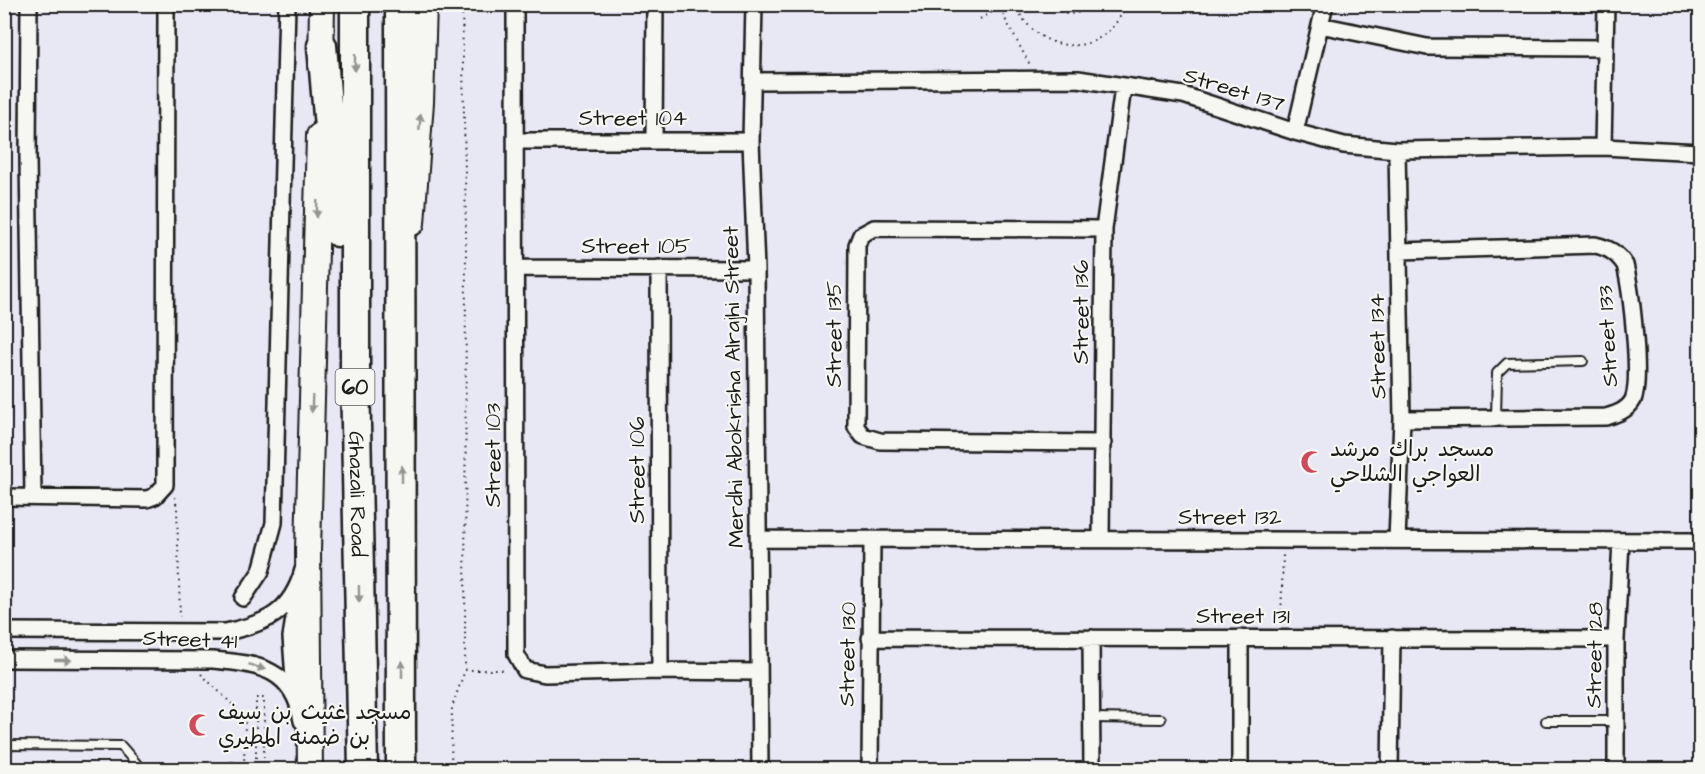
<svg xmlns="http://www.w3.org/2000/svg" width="1705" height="774" font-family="'Architects Daughter','Playpen Sans Arabic',sans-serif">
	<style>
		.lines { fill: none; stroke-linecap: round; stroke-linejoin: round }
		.lane-casing { stroke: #1c1c1c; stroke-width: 12 }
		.street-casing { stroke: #1c1c1c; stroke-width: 20 }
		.primary-casing { stroke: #1c1c1c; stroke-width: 28 }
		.highway-casing { stroke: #1c1c1c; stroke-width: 33 }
		.path { stroke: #1c1c1c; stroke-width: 2; stroke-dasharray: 1.5 4.5; stroke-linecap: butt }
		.lane { stroke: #f6f6f2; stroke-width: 8 }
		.street { stroke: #f6f6f2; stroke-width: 15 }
		.primary { stroke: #f6f6f2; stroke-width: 24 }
		.highway { stroke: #f6f6f2; stroke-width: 28 }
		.oneway { fill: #949492 }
		.labels { text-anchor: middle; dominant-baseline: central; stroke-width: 4.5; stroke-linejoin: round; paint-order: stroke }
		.shield { fill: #f6f6f2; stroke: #5d5d5c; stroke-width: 1.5 }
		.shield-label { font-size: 21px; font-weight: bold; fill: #1c1c1c }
		.street-label { font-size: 22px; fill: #1c1c1c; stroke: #f6f6f2 }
		.poi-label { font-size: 22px; fill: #1c1c1c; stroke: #f6f6f2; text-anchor: start }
	</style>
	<rect width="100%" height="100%" fill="#e8e7f4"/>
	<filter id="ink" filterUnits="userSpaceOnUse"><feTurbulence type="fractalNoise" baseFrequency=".0167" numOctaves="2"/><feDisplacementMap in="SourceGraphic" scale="12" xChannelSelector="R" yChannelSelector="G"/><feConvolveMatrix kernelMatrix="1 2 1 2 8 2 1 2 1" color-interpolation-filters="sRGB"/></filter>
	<g filter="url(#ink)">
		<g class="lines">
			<g class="lane-casing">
				<path id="lane" d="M1496,418L1497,373L1507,363L1583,361
					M1092,718L1161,719
					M1546,721H1616
					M4,745L121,746L142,770
					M229,770L232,767"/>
			</g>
			<g class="street-casing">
				<path id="street" d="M29,4L28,158L33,497
					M515,4L516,654L525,670L545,674L660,671L758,672
					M754,4L751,141L756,269L760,770
					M1320,25L1427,47L1605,48
					M753,81L1078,79L1183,95L1295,132L1344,145L1397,150L1603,147L1700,152
					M1295,132L1325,4
					M515,141H751
					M654,141L655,4
					M1603,147L1606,4
					M1400,251L1595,245C1609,248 1617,253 1625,265C1631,289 1642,379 1633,400C1627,411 1616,414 1606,417L1402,419
					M515,268L756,269
					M659,268L660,671
					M1103,443L880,441L863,436L856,427L857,245L861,235L874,228L1104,229
					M4,497L147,499L155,496L165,485L166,4
					M759,539L1700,541
					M1101,539L1104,229L1123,87
					M1397,540L1402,419L1397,150
					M243,598L261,571L274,523L287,4
					M4,631L225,632C266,624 291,613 303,570
					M870,638L1616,639
					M1091,638L1092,770
					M4,659L213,660C259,664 294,669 302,721
					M295,693L291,637L298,593
					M870,770L872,539
					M1240,770V638
					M1390,770L1392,638
					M1616,770V639L1621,541"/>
			</g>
			<g class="primary-casing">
				<path id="primary" d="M321,65L322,4
					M412,223L421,102L424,4
					M310,770L308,550L319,136"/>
			</g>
			<g class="highway-casing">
				<g id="highway">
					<path id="s1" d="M355,4V374L363,770"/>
					<path d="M400,4L401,770"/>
					<path d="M322,46L338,232"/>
				</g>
			</g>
			<path class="path" d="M997,4L1030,65
				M1015,4C1037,57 1105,61 1126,4
				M1050,4C1064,18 1078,16 1092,4
				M980,19L1005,4
				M175,497L177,508L180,617
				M1281,623L1283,554
				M465,670H507
				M201,674L237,709L245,720L244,767
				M241,767H256V698H264V770
				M451,770L452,707L465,670L466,230L462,4"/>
			<use href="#lane" class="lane"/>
			<use href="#street" class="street"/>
			<use href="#primary" class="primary"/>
			<use href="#highway" class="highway"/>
		</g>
		<defs><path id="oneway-solid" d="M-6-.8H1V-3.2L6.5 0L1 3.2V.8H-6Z" transform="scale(1.5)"/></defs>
		<g class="oneway">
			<use href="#oneway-solid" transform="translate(355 63) rotate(90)"/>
			<use href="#oneway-solid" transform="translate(420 122) rotate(-85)"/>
			<use href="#oneway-solid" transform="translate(317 209) rotate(92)"/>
			<use href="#oneway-solid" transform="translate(312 404) rotate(92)"/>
			<use href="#oneway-solid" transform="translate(402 474) rotate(-90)"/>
			<use href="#oneway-solid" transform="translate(359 594) rotate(89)"/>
			<use href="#oneway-solid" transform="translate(63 660)"/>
			<use href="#oneway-solid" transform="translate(257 667) rotate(18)"/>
			<use href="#oneway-solid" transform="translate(402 669) rotate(-90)"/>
		</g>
	</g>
	<defs>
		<g id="mosque-bare" transform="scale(1.8)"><path d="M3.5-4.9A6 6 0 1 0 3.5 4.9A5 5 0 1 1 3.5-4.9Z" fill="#d1495b" stroke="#f6f6f2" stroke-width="2.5" paint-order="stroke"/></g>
	</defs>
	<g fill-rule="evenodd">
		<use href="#mosque-bare" x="1312" y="462"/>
		<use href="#mosque-bare" x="200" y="725"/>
	</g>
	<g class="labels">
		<rect class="shield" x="335.5" y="369" width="39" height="36" rx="4.5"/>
		<g class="shield-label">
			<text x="355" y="387">60</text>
		</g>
		<g class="street-label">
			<text transform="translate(1234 90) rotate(17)">Street 137</text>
			<text x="633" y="118">Street 104</text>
			<text x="636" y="246">Street 105</text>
			<text transform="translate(1081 312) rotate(-90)">Street 136</text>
			<text transform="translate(834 334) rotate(-90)">Street 135</text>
			<text transform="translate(1608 336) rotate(-93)">Street 133</text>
			<text transform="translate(1378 346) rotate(-91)">Street 134</text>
			<text transform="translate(734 387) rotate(-91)">Merdhi Abokrisha Alrajhi Street</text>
			<text transform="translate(493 455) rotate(-90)">Street 103</text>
			<text transform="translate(637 470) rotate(-90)">Street 106</text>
			<text stroke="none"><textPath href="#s1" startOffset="490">Ghazali Road</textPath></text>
			<text x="1230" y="517">Street 132</text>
			<text x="1243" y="616">Street 131</text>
			<text transform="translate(190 640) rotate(2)">Street 41</text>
			<text transform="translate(848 654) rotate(-89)">Street 130</text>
			<text transform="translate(1595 655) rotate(-89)">Street 128</text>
		</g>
		<g class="poi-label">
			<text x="1330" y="449">مسجد براك مرشد<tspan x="1330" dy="25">العواجي الشلاحي</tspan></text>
			<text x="218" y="712">مسجد غثيث بن سيف<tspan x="218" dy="25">بن ضمنه المطيري</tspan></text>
		</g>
	</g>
	<rect width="1705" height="774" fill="none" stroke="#f6f6f2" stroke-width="24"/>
	<rect x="12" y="12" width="1681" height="750" fill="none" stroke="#1c1c1c" stroke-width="2" filter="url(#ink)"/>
</svg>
